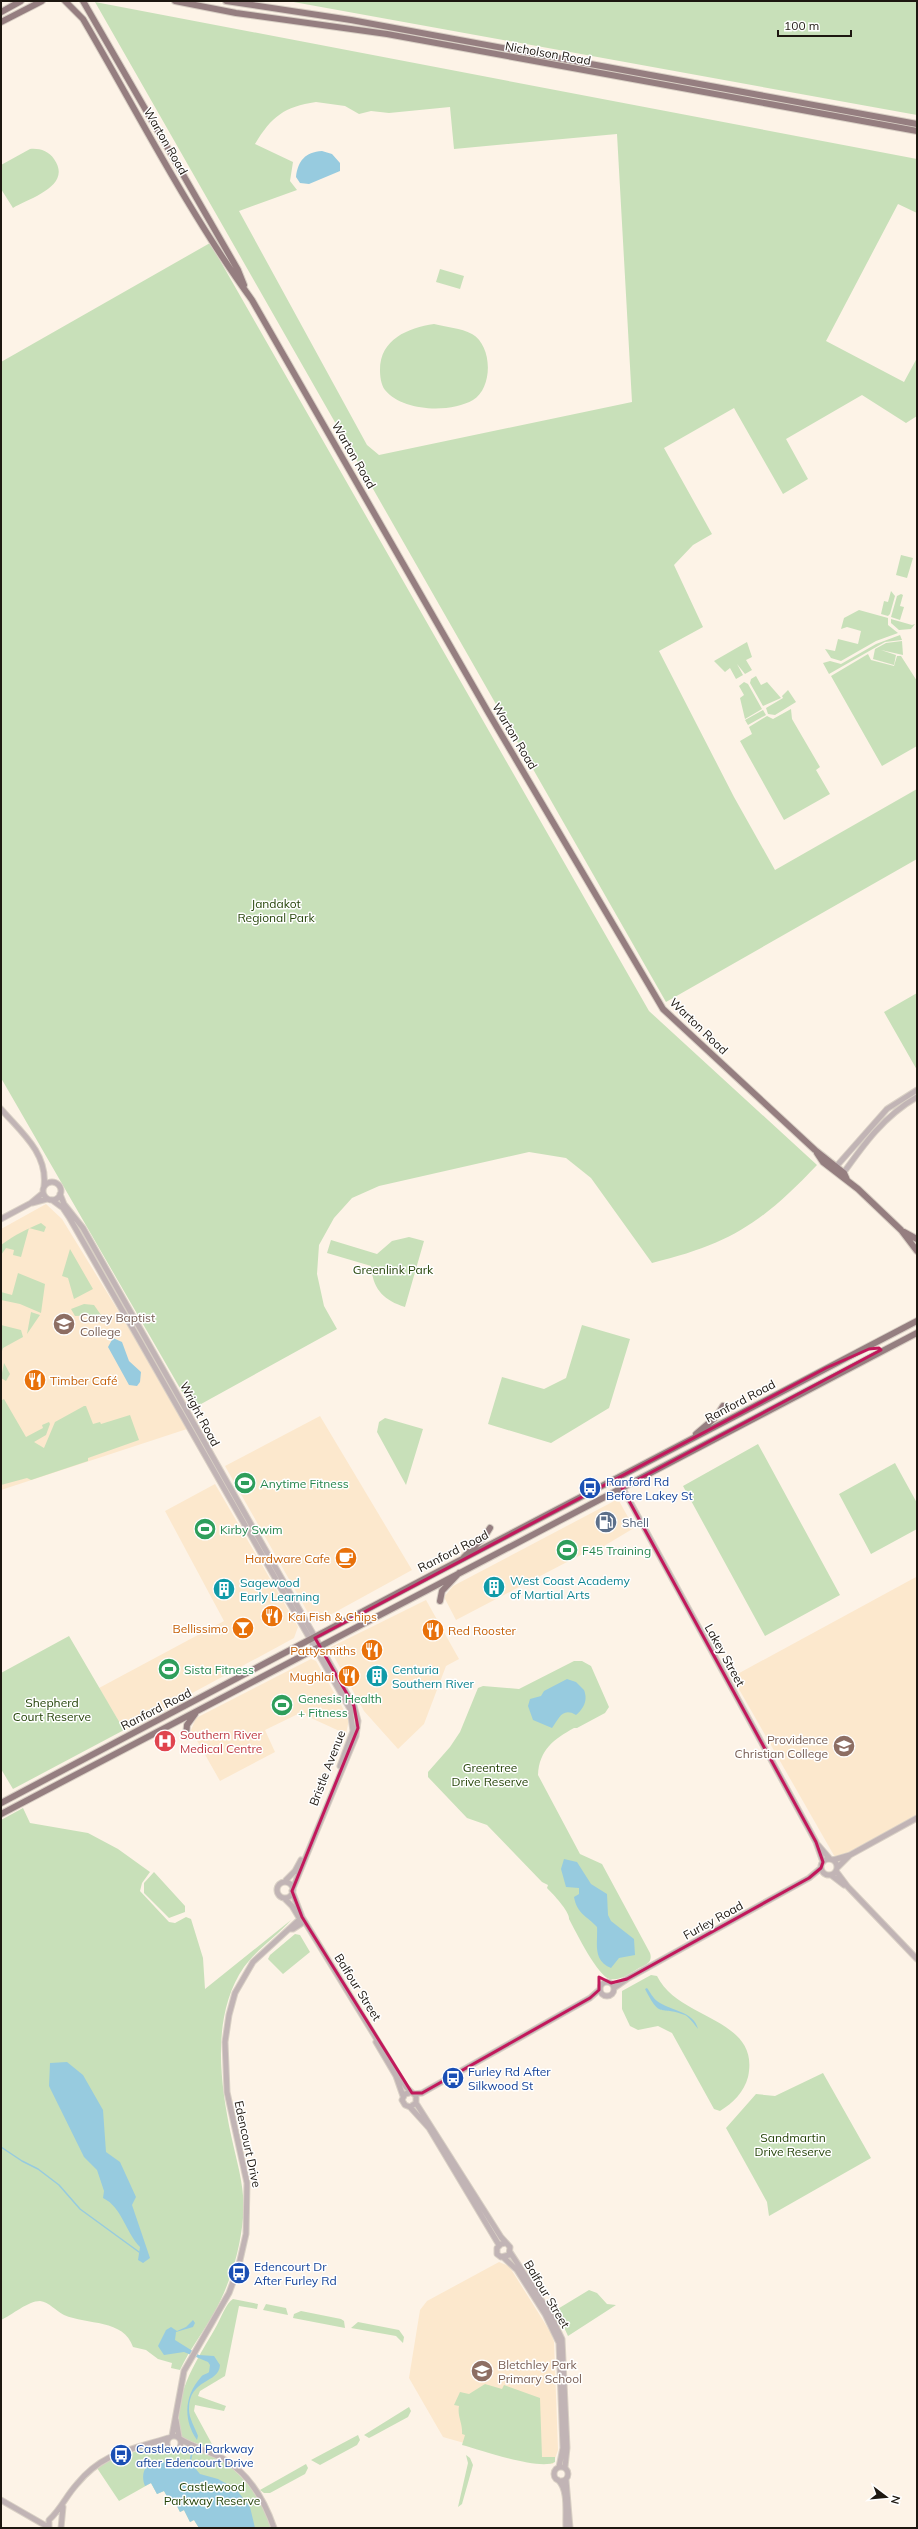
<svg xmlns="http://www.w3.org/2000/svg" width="918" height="2529" font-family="Mulish,sans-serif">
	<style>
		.built { fill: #fce8cd }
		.green { fill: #c8e0b9; fill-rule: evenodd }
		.water { fill: #97cbdf }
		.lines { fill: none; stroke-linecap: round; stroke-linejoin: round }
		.stream { stroke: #97cbdf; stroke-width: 1.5 }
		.minor-casing { stroke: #d9d0c5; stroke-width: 7 }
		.major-casing { stroke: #d9d0c5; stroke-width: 8 }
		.minor { stroke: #c1b4b5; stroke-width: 5 }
		.major { stroke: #957e80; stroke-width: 6 }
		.marked { fill: none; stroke: #c2185b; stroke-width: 3; stroke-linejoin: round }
		.labels { text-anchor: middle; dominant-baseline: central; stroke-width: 3; stroke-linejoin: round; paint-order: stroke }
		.street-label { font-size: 12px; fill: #1d1710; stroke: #fff }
		.park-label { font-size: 12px; fill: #254409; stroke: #fff }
		.education-label { font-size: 12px; fill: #785e54; stroke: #fff; text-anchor: start }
		.food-label { font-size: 12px; fill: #c56008; stroke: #fff; text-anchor: end }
		.transit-label { font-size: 12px; fill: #164399; stroke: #fff; text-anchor: start }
		.leisure-label { font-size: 12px; fill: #27864d; stroke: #fff; text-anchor: start }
		.service-label { font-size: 12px; fill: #4e5e75; stroke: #fff; text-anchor: start }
		.culture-label { font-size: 12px; fill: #0d838f; stroke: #fff; text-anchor: start }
		.health-label { font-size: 12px; fill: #be3a42; stroke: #fff; text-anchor: start }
	</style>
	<rect width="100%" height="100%" fill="#fdf3e7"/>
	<path class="built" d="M46,1204L62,1219L190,1428L1,1490V1229Z
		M320,1416L412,1570L319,1621L311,1618L225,1466Z
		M215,1484L298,1627L294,1638L124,1730L99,1688L224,1621L165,1511Z
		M618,1499L634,1528L594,1552L592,1549L456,1620L444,1597L453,1586Z
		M916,1577L917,1815L836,1859L732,1677Z
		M426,1600L459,1659L446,1666L424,1724L398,1749L364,1711L331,1651V1647Z
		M311,1659L316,1661L349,1719L346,1734L300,1713L265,1730L275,1752L220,1781L191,1730L196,1718Z
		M499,2262L509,2266L551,2333L554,2342L558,2450L553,2464L510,2456L443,2437L409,2378L420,2310L427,2301Z"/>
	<path class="green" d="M288,1H917V115Z
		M95,2L917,159V213L898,204L826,341L904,382L917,358V416L906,423L862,395L786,439L808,479L783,494L734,408L664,448L712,534L693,545L674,565L703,627L659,651L734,797L775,870L917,789V859L666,1002ZM316,102L345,106L359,114L371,111L389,113L450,107L454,149L617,134L632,402L379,455L367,445L239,211L297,190L290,181L293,162L255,144C272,116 284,107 316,102Z
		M30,149C39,148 49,151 54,159C73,186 30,198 13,208L1,189V165Z
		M210,243L649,1011L817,1165C762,1223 730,1244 652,1263L591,1178L566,1158L529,1152L379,1186L352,1198L334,1218L319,1245L317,1274L324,1306L337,1329L192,1409L1,1078V362Z
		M440,269L464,276L460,289L436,282Z
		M434,324C446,327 461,328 472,334C493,346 493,388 473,400C451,413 403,412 385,390C381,385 380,376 380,370C380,339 408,328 434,324Z
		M901,555L913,558L907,578L896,575Z
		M891,591L895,596L890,614L888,616L881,614L884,601L888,602Z
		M901,594L903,595L900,606L904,607L900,620L891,617L897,596Z
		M859,610L888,618V625L898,633L876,641L841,661L831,658L825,649L835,651L838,639L858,644L861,631L847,627L841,629L844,618Z
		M891,619L912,625L915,624L911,629L899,630L891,623Z
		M900,635L902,640L885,642L829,674L823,663L830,661L841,664L876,644Z
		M902,641L903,655L881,650L896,655L894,665L873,659L875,649L886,643Z
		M747,642L752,657L746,660L752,670L745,674L737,664L743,675L736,679L730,668L725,672L714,661Z
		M868,654L871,660L894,666L897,656H901L917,681V746L882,766L831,676Z
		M756,676L761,685L767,682L781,698L763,706L750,683L751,679Z
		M744,682L748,684L762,709L745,719L740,698L744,695L739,686Z
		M788,690L796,702L775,715L768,714L766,708L783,698L782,696Z
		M791,709L792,719L820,767L816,770L830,794L784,820L740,741L752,734L749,727L767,716L773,719Z
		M763,710L766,715L748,725L745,720Z
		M917,993V1070L884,1012Z
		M41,1223L46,1227L44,1232L29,1228L21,1257L13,1255L14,1250L6,1248L1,1255V1245C16,1234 27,1229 41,1223Z
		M409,1237L424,1241L405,1307C383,1300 373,1289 371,1266L327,1253L331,1240L377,1254L392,1241Z
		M70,1249L93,1289L74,1299L68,1278L62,1276Z
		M18,1273L45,1284L41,1313L20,1304L1,1300V1292L12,1295Z
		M84,1304L94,1305L101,1315L75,1316L71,1309Z
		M31,1312L40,1315L27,1334Z
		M1,1325L21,1330L23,1337L3,1348L1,1354Z
		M582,1325L630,1339L609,1408L551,1443L488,1424L502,1377L544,1389L566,1378Z
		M4,1363L10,1374L6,1381L1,1378Z
		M1,1394L2,1400L4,1399L26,1437L43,1428L42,1425L49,1422L50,1424L46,1435L34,1442L44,1448L55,1422L84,1406H86L93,1424L100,1422L101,1424L130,1415L139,1440L88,1458V1461L31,1480L27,1478L1,1485Z
		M385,1418L423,1429L406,1485L377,1432L379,1422Z
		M758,1444L840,1595L765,1636L683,1486Z
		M895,1463L917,1503V1529L871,1554L839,1494Z
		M69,1636L124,1730L13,1789L1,1769V1673Z
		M574,1661H582L591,1666L609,1707L605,1713L577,1728H574C554,1739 539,1750 538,1775L580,1854L602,1864L650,1953C653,1962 646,1965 639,1968C631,1973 620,1981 610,1979C598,1977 576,1932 569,1919C570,1912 554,1895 547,1888L548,1885L542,1882L487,1825L467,1818L428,1777V1772L450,1747L460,1732L478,1688L483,1686L519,1689Z
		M23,1808L30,1823L88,1833L118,1849L150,1872L142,1883L140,1891L169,1922L175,1923L186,1917L191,1919L203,1958L205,1989L291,1920C276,1937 257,1949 244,1967C211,2015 220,2082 231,2135C237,2163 246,2190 243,2218C240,2251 230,2284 214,2313C203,2333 189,2350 180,2370L171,2368L172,2363L158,2359L146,2350L133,2347C124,2319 87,2325 64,2315C56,2311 49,2302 40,2301C28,2301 12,2315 1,2320V1820Z
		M154,1872L185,1906V1912L169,1918L144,1893V1883Z
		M295,1934L300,1935L310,1952L283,1974L268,1959L270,1955Z
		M651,1975L657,1976C679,2021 761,2017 748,2077C744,2092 733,2103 720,2111L714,2109L672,2033L658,2026L638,2030L630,2026L622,2009V1991Z
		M823,2073L871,2158L769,2216L767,2202L726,2128L756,2094L775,2096Z
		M589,2290L597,2293L607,2304L616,2305L568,2336L556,2310Z
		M233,2299L258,2304L257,2309L239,2306L225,2376L200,2391L198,2396L226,2406L224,2411L195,2405L194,2411L213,2446L209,2448L182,2438C169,2397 199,2358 217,2325C221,2318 226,2303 233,2299Z
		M266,2304L286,2308L288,2315L263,2310Z
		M301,2311L341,2319L344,2321L345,2328L293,2318L294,2314Z
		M358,2322L399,2330L404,2337L403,2343L396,2336L351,2328Z
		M485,2384L502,2389L504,2385L540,2398L542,2457H555V2462C540,2471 481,2450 462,2445L465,2435L462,2434C463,2424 457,2416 459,2406L454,2405L460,2392L469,2394Z
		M409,2407L411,2411L408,2417L373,2436L369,2438L364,2435Z
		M358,2435L360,2440L357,2445L320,2465L311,2460Z
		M151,2446C160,2445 163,2449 171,2451C178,2453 185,2447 192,2449C231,2457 260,2491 271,2528H199L194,2520L190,2522L184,2510L180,2512L174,2500L170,2502L164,2491L157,2494L151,2483L119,2501L97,2468L111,2460Z
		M466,2455L470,2458L473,2465L462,2504L458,2507L468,2463Z
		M306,2464L308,2468L305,2474L270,2493H264L260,2490Z"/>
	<path class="water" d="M322,151L332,154L340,163V171L309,184L300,183L296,177C298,161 305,152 322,151Z
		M113,1338L122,1342L129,1361L141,1372L140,1382L137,1386L129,1385L108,1347Z
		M567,1679L576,1682L584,1690C588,1700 584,1708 576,1715C562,1707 559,1719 552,1728L533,1720L528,1706L530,1699L541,1696L544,1691Z
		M564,1859L577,1862L591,1884L607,1894L608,1915L611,1921L634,1939L635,1955L619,1958L611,1968C592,1960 598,1943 597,1927C587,1916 577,1914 574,1897L579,1894V1888L566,1887L561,1869Z
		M647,1988C650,1992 653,1998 657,2001C670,2011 694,2011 698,2029C695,2025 689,2017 685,2015C659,2005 661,2020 645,1989Z
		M67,2062L83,2075L103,2110L106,2152L120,2162L136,2197L132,2205L150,2258L143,2263L138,2260L140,2247C126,2233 122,2207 103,2198L104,2191L97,2170L84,2157L49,2086L50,2063Z
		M193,2320L195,2323L193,2327L176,2332L175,2340L199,2355L214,2356L220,2365C219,2384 189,2378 189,2409C189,2419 195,2427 198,2436L197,2440C183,2420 184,2396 201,2377C203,2374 207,2374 209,2372L210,2365L208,2362L184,2352L164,2355L158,2346L166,2330L171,2327L177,2331L186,2327Z
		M159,2461L176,2465L189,2461L200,2474L218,2479L236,2489L250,2507L255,2528H199L194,2520L190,2522L184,2510L180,2512L174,2500L170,2502L164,2491L157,2494L151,2483L145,2486C140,2474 145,2462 159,2461Z"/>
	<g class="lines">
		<path class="stream" d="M1,2147L22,2161L38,2169L59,2185L80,2209L139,2252
			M190,2462L192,2453"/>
		<g class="minor-casing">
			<path id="minor" d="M1,1109C20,1131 48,1153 44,1186
				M834,1169L887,1109L917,1090
				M842,1175C864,1144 884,1116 917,1097
				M43 1191a9 9 0 1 1 18 0a9 9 0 1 1-18 0Z
				M60,1194L64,1204L83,1228L354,1706L358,1721L356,1736L293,1888
				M52,1200L63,1208L69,1217L350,1709L353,1731L340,1766
				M32,1203L47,1199
				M1,1219L31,1203L43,1193
				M617,1478L816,1842L823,1862
				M818,1845L830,1859
				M821 1867a8 8 0 1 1 16 0a8 8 0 1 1-16 0Z
				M833,1860L850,1855L917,1818
				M837,1868L849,1856
				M836,1871L848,1887L917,1959
				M831,1875L844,1885
				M286,1880L295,1871L301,1860
				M277 1890a8 8 0 1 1 16 0a8 8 0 1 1-16 0Z
				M292,1891L302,1917L406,2087L416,2096V2103L410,2107L405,2105L402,2100L405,2094L409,2093
				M285,1899L292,1906L301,1921
				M289,1929H293L304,1922
				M600 1989a7 7 0 1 1 14 0a7 7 0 1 1-14 0Z
				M614,1988L627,1979L809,1878L821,1868
				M376,2042L396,2076L403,2096
				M414,2094L422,2093L590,1998L599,1990
				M416,2103L501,2237L510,2247L509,2255L501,2257L497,2254V2248L501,2244L505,2243
				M410,2107L429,2128L499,2245
				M510,2252L549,2312L562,2339L567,2448L565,2467
				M503,2257L517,2270L545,2314L559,2343L563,2448L559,2467
				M176,2420L179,2437
				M167 2443a7 7 0 1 1 14 0a7 7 0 1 1-14 0Z
				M172,2436L184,2371L229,2293L238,2269L246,2234L247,2183L227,2092L225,2042L229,2015L235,1993L253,1962L302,1917
				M180,2439C193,2447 208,2451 222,2458C249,2473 264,2499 274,2528
				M554 2474a7 7 0 1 1 14 0a7 7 0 1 1-14 0Z
				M558,2480C569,2490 565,2514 566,2528
				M566,2480L570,2528
				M1,2500L48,2527
				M49,2528V2520C61,2509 66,2496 77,2484C103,2452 131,2450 168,2438
				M61,2528L63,2507"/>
		</g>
		<g class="major-casing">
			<path id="major" d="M65,1L83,19C138,113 188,212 252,300L488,712L663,1009L815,1150L844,1173L847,1180
				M83,1L238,270L244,285
				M175,1L236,13L387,34L917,131
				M226,1L351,20L917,124
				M1,12L21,1
				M1,22L42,1
				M817,1153L823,1162L858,1189L901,1230L917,1251
				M904,1232L917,1239
				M696,1434L716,1417L723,1406
				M464,1557L485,1536L490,1528
				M440,1601L442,1591L459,1573
				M186,1736L187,1725L195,1714
				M1,1803L428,1577L917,1321
				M1,1814L917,1333"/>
		</g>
		<use href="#minor" class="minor"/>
		<use href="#major" class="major"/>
	</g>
	<path class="marked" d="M879,1348L881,1350L622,1488L816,1842L823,1862L821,1868L809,1878L627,1979L611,1983L599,1977V1990L590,1998L422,2093H412L302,1917L292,1891L358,1728L354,1706L315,1638L826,1368L869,1349Z"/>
	<defs>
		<g id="school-disc" transform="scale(1.15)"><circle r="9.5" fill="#8d6e63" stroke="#fff"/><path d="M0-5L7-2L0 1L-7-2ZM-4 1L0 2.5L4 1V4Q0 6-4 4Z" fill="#fff"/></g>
		<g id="restaurant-disc" transform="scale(1.15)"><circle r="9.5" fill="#e8710a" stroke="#fff"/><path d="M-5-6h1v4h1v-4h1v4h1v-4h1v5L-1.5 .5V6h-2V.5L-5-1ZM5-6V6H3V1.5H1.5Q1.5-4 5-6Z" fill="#fff"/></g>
		<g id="stadium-disc" transform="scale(1.15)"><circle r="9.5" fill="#2e9e5b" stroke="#fff"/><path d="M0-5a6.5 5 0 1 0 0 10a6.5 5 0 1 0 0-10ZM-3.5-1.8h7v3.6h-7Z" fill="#fff"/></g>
		<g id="bus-disc" transform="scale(1.15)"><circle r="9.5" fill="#1a4fb4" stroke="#fff"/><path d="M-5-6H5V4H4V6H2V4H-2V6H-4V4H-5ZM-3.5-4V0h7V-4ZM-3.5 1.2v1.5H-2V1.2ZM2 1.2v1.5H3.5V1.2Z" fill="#fff"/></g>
		<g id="fuel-disc" transform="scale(1.15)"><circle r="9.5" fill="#5c6f8a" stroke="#fff"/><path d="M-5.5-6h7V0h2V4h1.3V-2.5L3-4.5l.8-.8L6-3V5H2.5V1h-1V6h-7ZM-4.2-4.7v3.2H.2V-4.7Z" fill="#fff"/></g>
		<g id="cafe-disc" transform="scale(1.15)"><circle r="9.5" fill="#e8710a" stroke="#fff"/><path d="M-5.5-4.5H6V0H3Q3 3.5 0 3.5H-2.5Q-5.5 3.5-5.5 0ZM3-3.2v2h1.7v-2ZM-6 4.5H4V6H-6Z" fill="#fff"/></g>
		<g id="building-disc" transform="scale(1.15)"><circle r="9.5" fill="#0f9aa8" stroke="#fff"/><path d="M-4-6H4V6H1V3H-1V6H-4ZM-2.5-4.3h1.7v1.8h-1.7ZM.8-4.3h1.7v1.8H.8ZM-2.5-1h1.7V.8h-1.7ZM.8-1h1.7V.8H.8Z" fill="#fff"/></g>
		<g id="bar-disc" transform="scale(1.15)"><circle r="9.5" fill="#e8710a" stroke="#fff"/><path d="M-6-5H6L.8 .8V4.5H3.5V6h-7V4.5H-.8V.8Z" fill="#fff"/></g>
		<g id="hospital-disc" transform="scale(1.15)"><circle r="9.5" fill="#e0444e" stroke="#fff"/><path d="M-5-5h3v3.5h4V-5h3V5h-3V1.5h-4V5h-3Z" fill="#fff"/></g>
	</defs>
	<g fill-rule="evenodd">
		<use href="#school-disc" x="64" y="1324"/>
		<use href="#restaurant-disc" x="35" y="1380"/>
		<use href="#stadium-disc" x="245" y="1483"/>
		<use href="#bus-disc" x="590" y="1488"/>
		<use href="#fuel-disc" x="606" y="1522"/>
		<use href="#stadium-disc" x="205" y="1529"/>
		<use href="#stadium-disc" x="567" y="1550"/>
		<use href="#cafe-disc" x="346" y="1558"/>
		<use href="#building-disc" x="494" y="1587"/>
		<use href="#building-disc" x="224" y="1589"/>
		<use href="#restaurant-disc" x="272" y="1616"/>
		<use href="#bar-disc" x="243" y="1628"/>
		<use href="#restaurant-disc" x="433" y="1630"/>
		<use href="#restaurant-disc" x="372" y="1650"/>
		<use href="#stadium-disc" x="169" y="1669"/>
		<use href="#restaurant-disc" x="349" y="1676"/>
		<use href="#building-disc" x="377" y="1676"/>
		<use href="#stadium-disc" x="282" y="1705"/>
		<use href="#hospital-disc" x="165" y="1741"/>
		<use href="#school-disc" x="844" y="1746"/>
		<use href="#bus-disc" x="453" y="2078"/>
		<use href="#bus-disc" x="239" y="2273"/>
		<use href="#school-disc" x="482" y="2371"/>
		<use href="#bus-disc" x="121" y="2455"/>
	</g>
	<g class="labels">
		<g class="street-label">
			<text transform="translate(548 53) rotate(10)">Nicholson Road</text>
			<text transform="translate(166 141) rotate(60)">Warton Road</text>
			<text transform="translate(354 455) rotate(60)">Warton Road</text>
			<text transform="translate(515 736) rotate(59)">Warton Road</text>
			<text transform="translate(699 1026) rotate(44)">Warton Road</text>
			<text transform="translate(740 1401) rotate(-28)">Ranford Road</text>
			<text transform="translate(200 1414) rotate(62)">Wright Road</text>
			<text transform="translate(453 1551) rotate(-27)">Ranford Road</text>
			<text transform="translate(725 1655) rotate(61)">Lakey Street</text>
			<text transform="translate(156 1709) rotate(-27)">Ranford Road</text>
			<text transform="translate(327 1768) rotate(-69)">Bristle Avenue</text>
			<text transform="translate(713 1920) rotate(-29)">Furley Road</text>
			<text transform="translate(358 1987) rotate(58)">Balfour Street</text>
			<text transform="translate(248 2144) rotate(78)">Edencourt Drive</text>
			<text transform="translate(547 2294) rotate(59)">Balfour Street</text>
		</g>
		<g class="park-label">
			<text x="276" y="903">Jandakot<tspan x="276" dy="14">Regional Park</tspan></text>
			<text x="393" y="1269">Greenlink Park</text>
			<text x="52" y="1702">Shepherd<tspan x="52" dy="14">Court Reserve</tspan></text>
			<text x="490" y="1767">Greentree<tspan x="490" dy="14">Drive Reserve</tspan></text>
			<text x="793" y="2137">Sandmartin<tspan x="793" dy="14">Drive Reserve</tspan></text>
			<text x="212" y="2486">Castlewood<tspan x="212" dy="14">Parkway Reserve</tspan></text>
		</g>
		<g class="education-label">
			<text x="80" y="1317">Carey Baptist<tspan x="80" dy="14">College</tspan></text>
			<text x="828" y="1739" text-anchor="end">Providence<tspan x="828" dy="14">Christian College</tspan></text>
			<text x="498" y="2364">Bletchley Park<tspan x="498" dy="14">Primary School</tspan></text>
		</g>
		<g class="food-label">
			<text x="50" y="1380" text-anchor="start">Timber Café</text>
			<text x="330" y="1558">Hardware Cafe</text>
			<text x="288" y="1616" text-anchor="start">Kai Fish &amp; Chips</text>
			<text x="228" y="1628">Bellissimo</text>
			<text x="448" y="1630" text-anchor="start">Red Rooster</text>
			<text x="356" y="1650">Pattysmiths</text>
			<text x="334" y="1676">Mughlai</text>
		</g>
		<g class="transit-label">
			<text x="606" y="1481">Ranford Rd<tspan x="606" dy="14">Before Lakey St</tspan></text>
			<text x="468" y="2071">Furley Rd After<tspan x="468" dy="14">Silkwood St</tspan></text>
			<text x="254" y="2266">Edencourt Dr<tspan x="254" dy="14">After Furley Rd</tspan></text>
			<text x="136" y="2448">Castlewood Parkway<tspan x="136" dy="14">after Edencourt Drive</tspan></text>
		</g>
		<g class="leisure-label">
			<text x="260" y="1483">Anytime Fitness</text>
			<text x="220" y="1529">Kirby Swim</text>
			<text x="582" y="1550">F45 Training</text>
			<text x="184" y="1669">Sista Fitness</text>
			<text x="298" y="1698">Genesis Health<tspan x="298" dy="14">+ Fitness</tspan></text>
		</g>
		<g class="service-label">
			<text x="622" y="1522">Shell</text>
		</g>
		<g class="culture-label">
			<text x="510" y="1580">West Coast Academy<tspan x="510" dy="14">of Martial Arts</tspan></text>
			<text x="240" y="1582">Sagewood<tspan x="240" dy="14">Early Learning</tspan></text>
			<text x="392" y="1669">Centuria<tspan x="392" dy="14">Southern River</tspan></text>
		</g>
		<g class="health-label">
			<text x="180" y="1734">Southern River<tspan x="180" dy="14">Medical Centre</tspan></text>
		</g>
	</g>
	<rect width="918" height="2529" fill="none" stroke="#1d1710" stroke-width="4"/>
	<g transform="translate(886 2497) rotate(106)" stroke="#ffffff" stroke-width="3" paint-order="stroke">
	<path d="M0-3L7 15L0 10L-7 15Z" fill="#1d1710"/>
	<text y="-6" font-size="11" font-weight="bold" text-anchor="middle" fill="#1d1710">N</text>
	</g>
	<path d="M778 30v6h73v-6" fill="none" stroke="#1d1710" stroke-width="2"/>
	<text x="784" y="30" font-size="12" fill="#1d1710" stroke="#ffffff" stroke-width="3" paint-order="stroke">100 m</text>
</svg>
